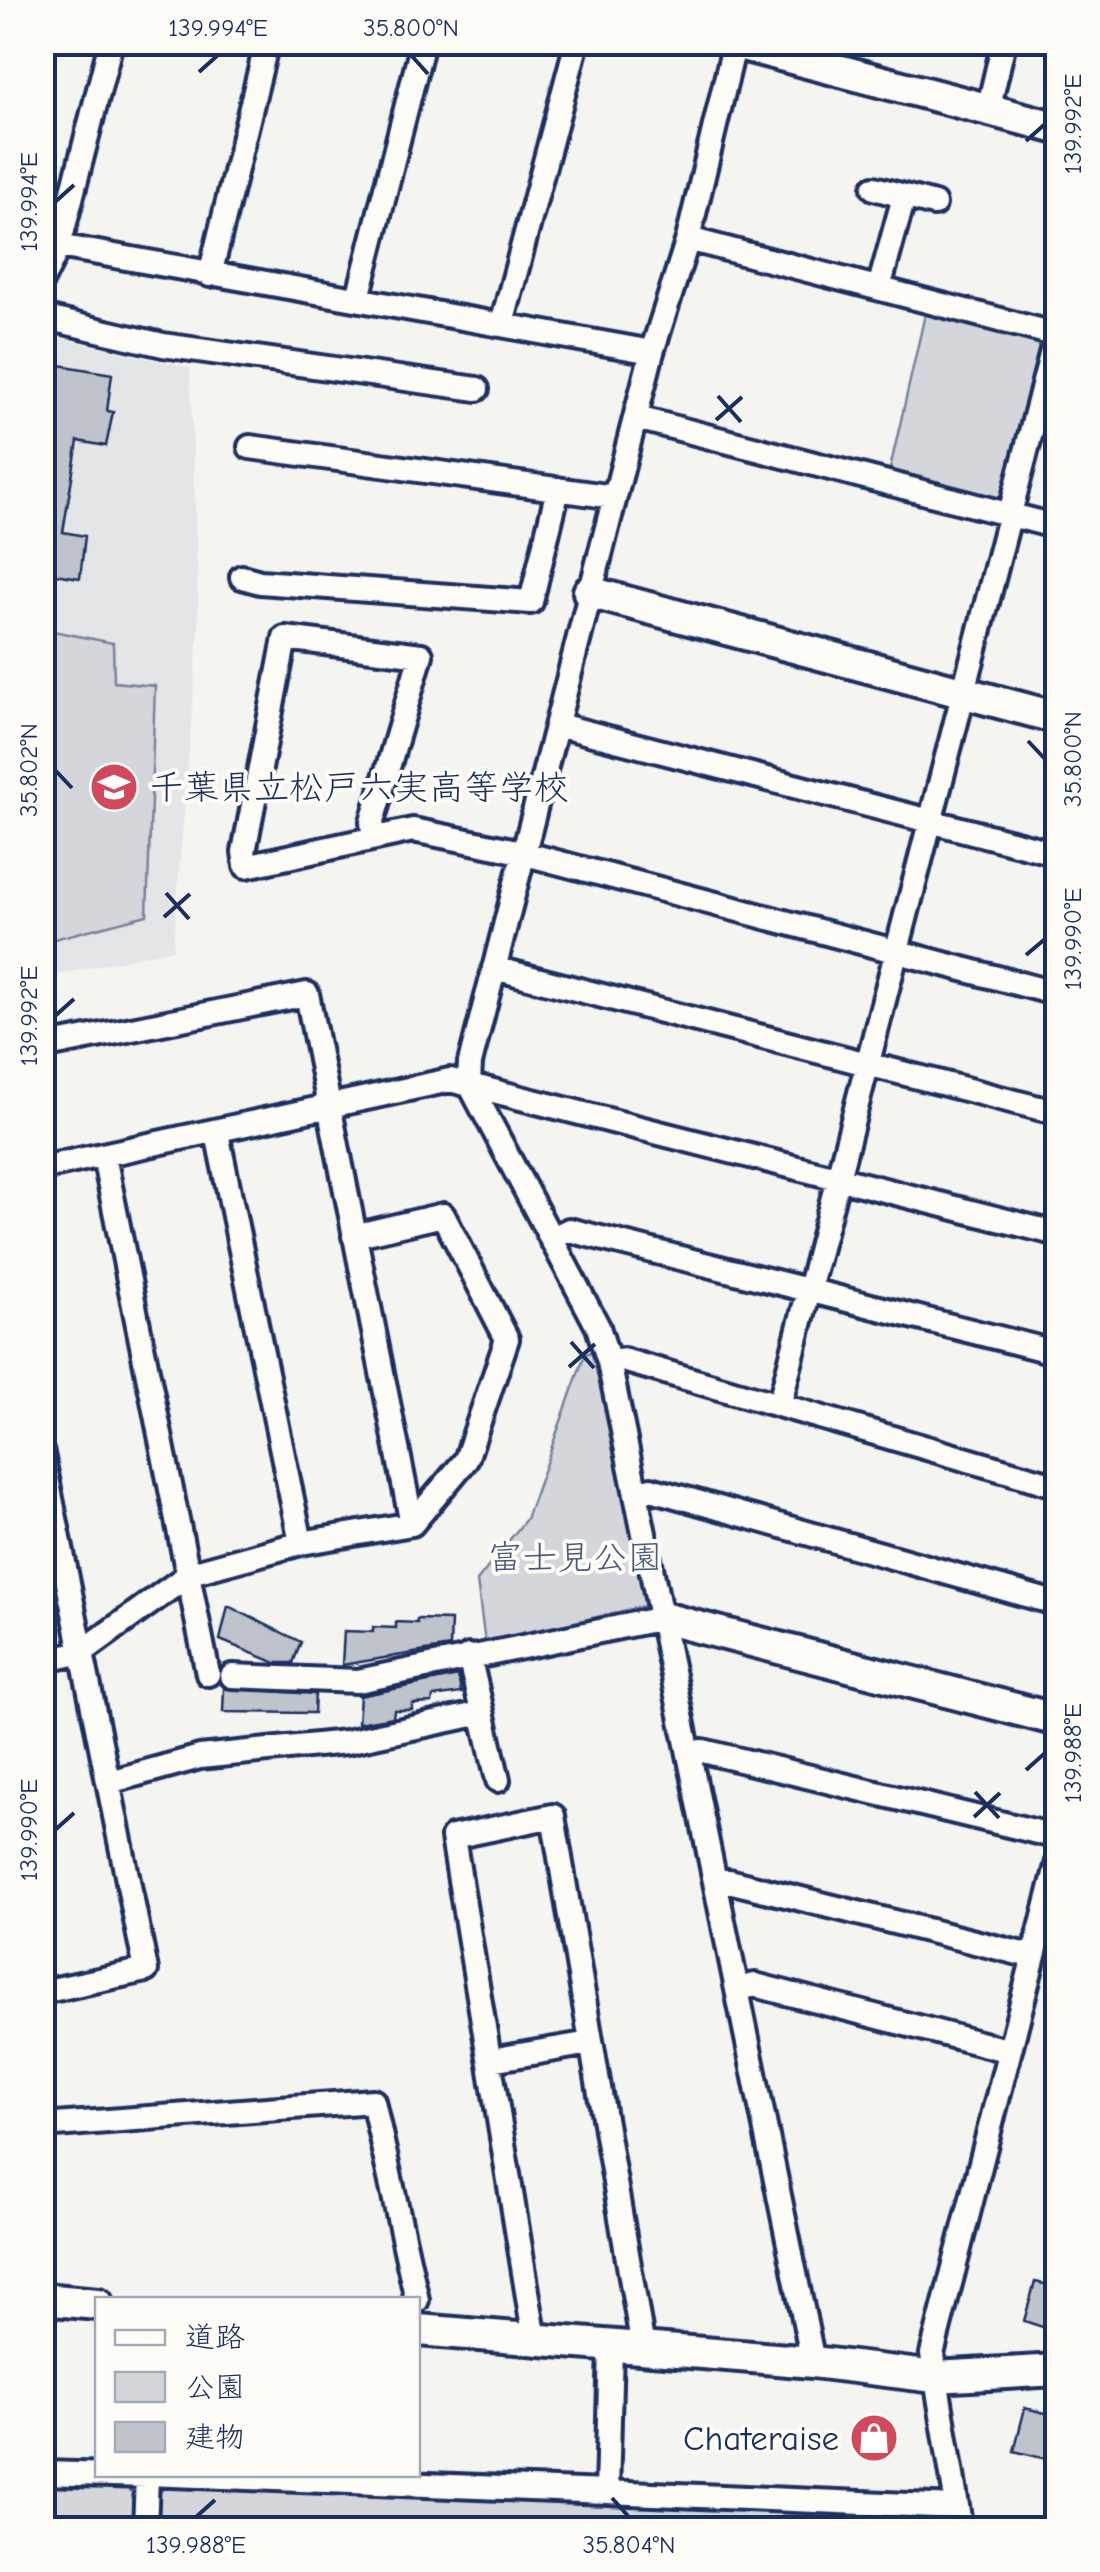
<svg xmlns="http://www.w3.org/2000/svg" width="1100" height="2572" font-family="'Comic Neue','Klee One',sans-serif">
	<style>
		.built { fill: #e4e5e6 }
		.green { fill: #d4d6db; stroke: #78829c; stroke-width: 2.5 }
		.building { fill: #bfc3cc; stroke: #1b2f5e; stroke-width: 2.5 }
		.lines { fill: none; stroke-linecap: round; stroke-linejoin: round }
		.minor-casing { stroke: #1b2f5e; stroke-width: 30 }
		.tertiary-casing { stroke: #1b2f5e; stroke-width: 38 }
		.minor { stroke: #fdfcf7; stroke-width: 22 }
		.tertiary { stroke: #fdfcf7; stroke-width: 30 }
		.ticks { fill: none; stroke: #1b2f5e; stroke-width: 4 }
		.labels { text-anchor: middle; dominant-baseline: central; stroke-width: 8; stroke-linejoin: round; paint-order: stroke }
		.poi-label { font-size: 35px; fill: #1b2f5e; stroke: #fdfcf7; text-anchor: start }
		.park-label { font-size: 35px; fill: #49597d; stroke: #fdfcf7 }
		.neatline { fill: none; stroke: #1b2f5e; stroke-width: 4 }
		.ticks-label { font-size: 25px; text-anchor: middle; fill: #1b2f5e }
	</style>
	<rect width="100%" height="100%" fill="#f4f4f1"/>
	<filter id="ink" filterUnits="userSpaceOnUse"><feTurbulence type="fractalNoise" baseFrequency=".01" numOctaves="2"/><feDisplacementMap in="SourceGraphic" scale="20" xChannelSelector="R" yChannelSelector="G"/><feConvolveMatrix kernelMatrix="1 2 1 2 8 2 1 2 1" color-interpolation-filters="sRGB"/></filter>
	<g filter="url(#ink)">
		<path class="built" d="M43,334L190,368L199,626L173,949L43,978Z"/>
		<path class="green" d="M928,301L1056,335L1009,514L887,482Z
			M43,629L113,643L114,682L155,686L147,915L43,942Z
			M597,1350L648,1605L485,1643L477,1581L526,1519L585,1354Z
			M43,2484L125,2486L136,2496L135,2529L43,2530Z
			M166,2485L937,2515L951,2530H152V2502Z"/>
		<path class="building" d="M42,362L112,374L107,411L113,412L106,446L78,441L63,532L85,536L80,578L42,572Z
			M228,1606L301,1642L293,1663H276L220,1640Z
			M417,1619L451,1620L450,1647L342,1665L344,1631L373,1632V1627L396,1628V1622L417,1623Z
			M458,1676L461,1693L433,1697L432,1703L412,1704V1710H394L393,1717L358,1723L360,1696Z
			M224,1688L315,1694L314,1713L223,1712Z
			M1035,2282L1058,2287V2332L1024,2321Z
			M1025,2408L1058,2416V2462L1014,2451Z"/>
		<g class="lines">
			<g class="minor-casing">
				<path id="minor" d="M735,42L688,239L652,352L470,1063L469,1083L598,1327L609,1362L813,2362
					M988,110L1004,42
					M874,188L934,204
					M688,239L1058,335
					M59,246L652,352
					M210,275L267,42
					M42,280L59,246L111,42
					M879,288L904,197
					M358,298L423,42
					M42,317L163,345L477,389
					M502,324L577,42
					M637,418L1058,527
					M250,447L614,497
					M242,577L260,582L531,602L558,489
					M558,725L1058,854
					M374,838L372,822L421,655L285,638L244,852L246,866L413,830L507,849L1058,994
					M494,968L1058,1113
					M42,1047L307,994L412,1524
					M217,1133L301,1543
					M104,1156L208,1674
					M42,1168L450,1080L1058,1234
					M551,1239L569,1230L1058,1353
					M609,1362L623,1360L1058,1486
					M780,1402L1058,328
					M42,1454L146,1970L42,1992
					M639,1492L651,1489L1058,1604
					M469,1656L498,1780
					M42,1661L82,1652L191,1573L301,1543L412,1524L466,1460L507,1339L443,1215L354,1236
					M232,1676L358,1681L663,1618
					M689,1752L703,1751L1058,1837
					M109,1782L200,1757L346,1742L482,1713
					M716,1881H729L1031,1956
					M739,1989L755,1985L1006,2050
					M491,2060L590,2043
					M42,2126L373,2101L417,2300
					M535,2340L453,1837L553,1816L643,2348
					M42,2473L147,2476L145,2530
					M147,2474L607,2492L611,2347
					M607,2492L956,2507
					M961,2530L932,2354L1058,1862"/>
			</g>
			<g class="tertiary-casing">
				<path id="tertiary" d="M731,42L1058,128
					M589,592L1058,718
					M663,1618L1058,1720
					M42,2299L98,2304
					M418,2330L813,2362L935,2377L1058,2370"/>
			</g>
			<use href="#minor" class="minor"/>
			<use href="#tertiary" class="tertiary"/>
		</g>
	</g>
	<path class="ticks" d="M411,55L428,74M199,72L218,55M1026,141L1045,124M55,202L74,185M718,396L741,422M716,420L742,397M1028,741L1045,759M55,770L72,788M166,893L189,919M164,917L190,894M1026,955L1045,939M55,1016L74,999M571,1342L594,1368M569,1367L595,1344M1026,1770L1045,1753M975,1792L999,1818M974,1817L1000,1793M55,1830L74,1813M612,2498L629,2517M196,2517L215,2500"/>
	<defs>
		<g id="school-disc" transform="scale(2.5)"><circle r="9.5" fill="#d1495b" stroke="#fdfcf7"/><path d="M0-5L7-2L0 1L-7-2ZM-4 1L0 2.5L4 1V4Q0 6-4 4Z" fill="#fff"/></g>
		<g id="shop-disc" transform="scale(2.5)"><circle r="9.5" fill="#d1495b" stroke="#fdfcf7"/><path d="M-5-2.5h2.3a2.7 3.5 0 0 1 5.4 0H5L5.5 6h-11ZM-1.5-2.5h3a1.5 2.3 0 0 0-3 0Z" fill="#fff"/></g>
	</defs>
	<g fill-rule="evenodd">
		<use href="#school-disc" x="114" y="787"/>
		<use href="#shop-disc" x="874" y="2438"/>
	</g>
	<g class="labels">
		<g class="poi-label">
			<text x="149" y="787">千葉県立松戸六実高等学校</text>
			<text x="839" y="2438" text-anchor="end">Chateraise</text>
		</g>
		<g class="park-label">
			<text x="575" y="1557">富士見公園</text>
		</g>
	</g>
	<rect width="1100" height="2572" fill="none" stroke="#fdfcf7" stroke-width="110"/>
	<rect x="95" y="2297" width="325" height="180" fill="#fdfcf7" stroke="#a3aaba" stroke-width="2.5"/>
	<rect x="115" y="2330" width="50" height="15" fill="#fdfcf7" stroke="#a3aaba" stroke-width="2.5"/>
	<text x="185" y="2347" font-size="30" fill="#1b2f5e">道路</text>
	<rect x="115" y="2372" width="50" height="30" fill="#d4d6db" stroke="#a3aaba" stroke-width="2.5"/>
	<text x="185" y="2397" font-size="30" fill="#1b2f5e">公園</text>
	<rect x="115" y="2422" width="50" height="30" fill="#bfc3cc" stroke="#a3aaba" stroke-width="2.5"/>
	<text x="185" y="2447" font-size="30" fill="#1b2f5e">建物</text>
	<rect x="55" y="55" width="990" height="2462" class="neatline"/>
	<g class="ticks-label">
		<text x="218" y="36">139.994°E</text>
		<text x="411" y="36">35.800°N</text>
		<text transform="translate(1072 124) rotate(-90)" y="9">139.992°E</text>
		<text transform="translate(28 202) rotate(-90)" y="9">139.994°E</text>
		<text transform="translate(1072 759) rotate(-90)" y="9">35.800°N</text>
		<text transform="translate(28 770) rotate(-90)" y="9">35.802°N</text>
		<text transform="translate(1072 939) rotate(-90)" y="9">139.990°E</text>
		<text transform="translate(28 1016) rotate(-90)" y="9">139.992°E</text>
		<text transform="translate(1072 1753) rotate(-90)" y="9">139.988°E</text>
		<text transform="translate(28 1830) rotate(-90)" y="9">139.990°E</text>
		<text x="196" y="2553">139.988°E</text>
		<text x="629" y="2553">35.804°N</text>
	</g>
</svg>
